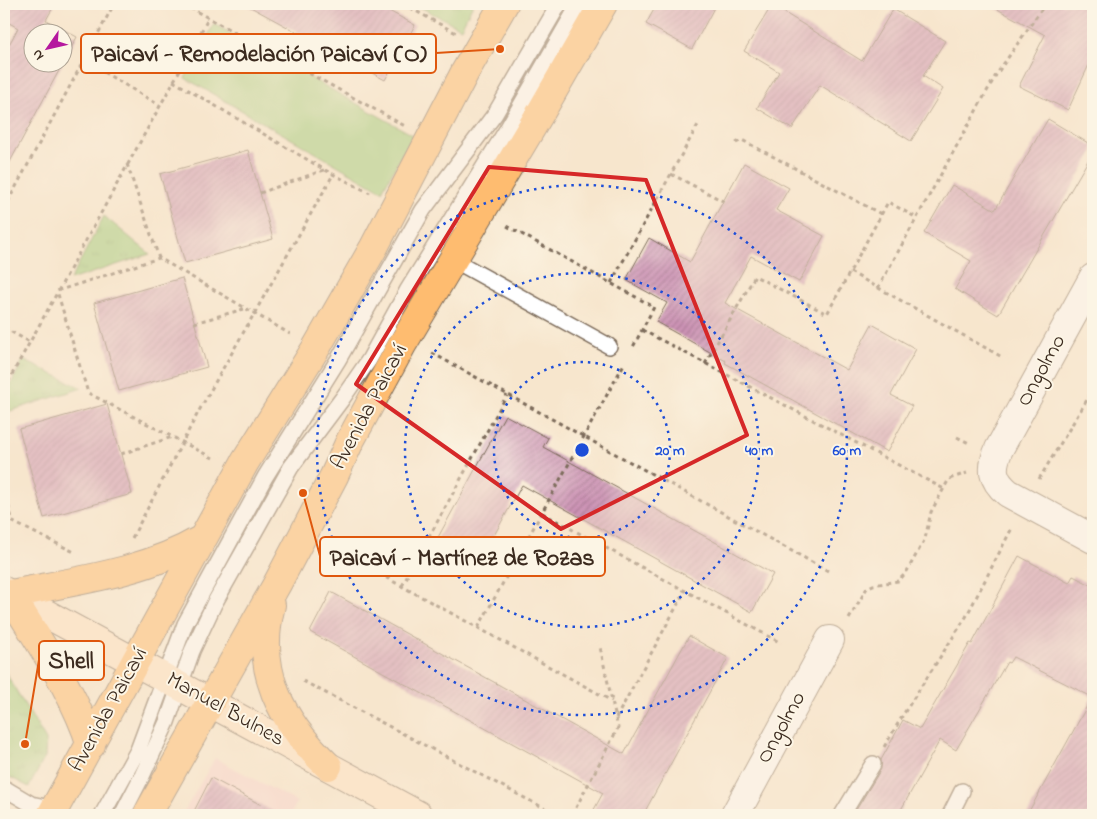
<svg xmlns="http://www.w3.org/2000/svg" width="1097" height="819" font-family="'Indie Flower',sans-serif">
	<style>
		.built { fill: #f7d0cd }
		.grass { fill: url(#grass-tufts); stroke: #6c7c4c }
		.green { fill: #9ecd7b; stroke: #6c7c4c }
		.building { fill: url(#building-hatch); fill-rule: evenodd }
		.lines { fill: none; stroke-linecap: round; stroke-linejoin: round }
		.service-casing { stroke: #7d6c5b; stroke-width: 18 }
		.minor-casing { stroke: #7d6c5b; stroke-width: 30 }
		.secondary-casing { stroke: #7d6c5b; stroke-width: 30 }
		.primary-casing { stroke: #7d6c5b; stroke-width: 30 }
		.path { stroke: #7d6c5b; stroke-width: 3; stroke-dasharray: 4 4; stroke-linecap: butt }
		.service { stroke: #fff; stroke-width: 15 }
		.minor { stroke: #fff; stroke-width: 28 }
		.secondary { stroke: #ffe4c6; stroke-width: 28 }
		.primary { stroke: #febc70; stroke-width: 28 }
		.marked { fill: none; stroke: #d62828; stroke-width: 4; stroke-linejoin: round }
		.ring { fill: none; stroke: #1d4ed8; stroke-width: 2.5; stroke-dasharray: 2.5 5 }
		.labels { text-anchor: middle; dominant-baseline: central; stroke-width: 4; stroke-linejoin: round; paint-order: stroke }
		.street-label { font-size: 22px; fill: #3b2a1e; stroke: #fcf5e5 }
		.centre { fill: #1d4ed8; stroke: #fcf5e5; stroke-width: 2.5 }
		.ring-label { font-size: 15px; text-anchor: middle; font-weight: bold; fill: #1d4ed8; stroke: #fcf5e5; stroke-width: 4; stroke-linejoin: round; paint-order: stroke }
		.leader { fill: none; stroke: #df570d; stroke-width: 2 }
		.callout-dot { fill: #df570d; stroke: #fcf5e5; stroke-width: 2 }
		.callout { fill: #fcf5e5; stroke: #df570d; stroke-width: 2 }
		.callout-label { font-size: 24px; text-anchor: middle; font-weight: bold; fill: #3b2a1e }
	</style>
	<defs>
		<pattern id="grass-tufts" width="24" height="20" patternUnits="userSpaceOnUse" patternTransform="scale(1.25)"><rect width="24" height="20" fill="#9ecd7b"/><path d="M3 7l-1-3M5 7V3M7 7l1-3M15 17l-1-3M17 17v-4M19 17l1-3" fill="none" stroke="#89b06a"/></pattern>
		<pattern id="building-hatch" width="6" height="6" patternUnits="userSpaceOnUse" patternTransform="scale(1.25)"><rect width="6" height="6" fill="#cc93b5"/><path d="M-1 1l2-2M0 6l6-6M5 7l2-2" fill="none" stroke="#a77893"/></pattern>
	</defs>
	<rect width="100%" height="100%" fill="#fcf5e5"/>
	<filter id="ink" filterUnits="userSpaceOnUse"><feTurbulence type="fractalNoise" baseFrequency=".02" numOctaves="2"/><feDisplacementMap in="SourceGraphic" scale="10" xChannelSelector="R" yChannelSelector="G"/><feConvolveMatrix kernelMatrix="1 2 1 2 8 2 1 2 1" color-interpolation-filters="sRGB"/></filter>
	<filter id="wash" filterUnits="userSpaceOnUse"><feTurbulence type="fractalNoise" baseFrequency=".0096" numOctaves="4" result="noise"/><feDisplacementMap in="SourceGraphic" scale="20" xChannelSelector="R" yChannelSelector="G"/><feGaussianBlur stdDeviation="1.12" result="paint"/><feColorMatrix in="noise" values="0 0 0 0 0 0 0 0 0 0 0 0 0 0 0 0 0 1.4 0 .05"/><feComposite in="paint" operator="in"/></filter>
	<g filter="url(#wash)">
		<rect width="100%" height="100%" fill="#f7e6cd"/>
		<path class="built" d="M215,758L297,802L291,814L293,815H182Z"/>
		<path class="grass" d="M414,4H473L461,28Z
			M104,216L150,254L70,280Z
			M23,360L82,388L4,413V398Z
			M4,670L46,740L45,757L29,787L4,774Z"/>
		<path class="green" d="M214,24L413,135L382,191L185,78Z"/>
		<g id="blocks">
			<path class="building" d="M4,4H55L46,20L77,37L4,173V54L18,28L4,20ZM32,32H62V62H32Z
				M245,4H376L415,25L385,80Z
				M657,4H716L692,49L646,24Z
				M988,4H1093V56L1068,110L1019,86L1045,35Z
				M772,5L862,61L893,9L945,41L923,76L943,89L911,141L820,85L792,129L757,108L779,72L744,51Z
				M1048,119L1093,146V152L998,315L955,289L971,261L924,233L952,185L995,210Z
				M248,150L273,239L185,263L160,174Z
				M744,163L789,188L776,210L824,236L799,282L751,256L725,303L847,370L872,324L916,349L891,395L912,406L887,452L725,363L726,361L656,322L667,303L626,280L649,238L690,262Z
				M182,278L207,367L119,391L94,303Z
				M107,404L132,494L44,518L19,429Z
				M505,415L548,438L543,447L773,574L752,612L522,485L472,575L430,552Z
				M1019,556L1069,583L1073,576L1093,586V815H1027L1092,697L1013,657L1009,663L1007,662L956,750L940,740L898,815H853L881,769V760L903,720L920,729L970,643L972,644Z
				M331,592L624,754L689,636L728,658L643,815H591L603,793L310,632Z
				M211,778L280,815H192Z"/>
		</g>
	</g>
	<g filter="url(#ink)">
		<use href="#blocks" fill-opacity="0" stroke="#7d6c5b" stroke-width="1"/>
		<g class="lines">
			<g class="service-casing">
				<path id="service" d="M452,259L609,346
					M4,788L31,804L55,809
					M102,815L138,750L185,624L265,477L338,360L423,210L495,114L559,4
					M122,815L142,776L167,722L192,651L214,604L291,467L342,399L369,360L407,291L506,131L579,4
					M842,815L873,764
					M950,815L962,791"/>
			</g>
			<g class="minor-casing">
				<path id="minor" d="M1093,278L999,449C991,467 991,479 1008,493L1093,539
					M735,815L830,640"/>
			</g>
			<g class="secondary-casing">
				<path id="secondary" d="M4,591L418,815"/>
			</g>
			<g class="primary-casing">
				<path id="primary" d="M271,605C254,671 281,721 328,766
					M91,745C74,691 39,643 10,594C75,581 144,573 202,539
					M51,815L245,462L316,348L374,247L465,72L504,4
					M147,815L277,584L334,476L350,441L402,345L542,110L603,4"/>
			</g>
			<path class="path" d="M183,4L405,126
				M403,4L456,33
				M83,60L159,105
				M173,81L325,170L370,193
				M736,143L742,140L881,214
				M127,164L159,258
				M671,174L723,201
				M260,193L324,170
				M4,209L114,4
				M507,226L654,307L633,347
				M850,272L1002,357
				M611,283L699,123
				M878,288L996,75L1045,4
				M194,323L244,309
				M4,328L30,342
				M642,330L944,489
				M432,353L830,572
				M705,364L755,276L827,314L888,202L917,218
				M4,389L208,19
				M957,437L971,444
				M121,454L172,437
				M213,458L88,393L57,291L159,258L290,334
				M1039,479L1093,390
				M4,490L13,522L74,552
				M542,513L781,643
				M132,538L200,409L334,173
				M330,547L612,701
				M402,586L507,395
				M849,619L867,588L873,585L898,581L906,573L925,539L931,512L949,479L967,473
				M478,628L624,364
				M303,681L557,815
				M616,718L685,591
				M884,747L906,710L966,617L1012,528
				M572,815L618,728L600,647"/>
			<use href="#service" class="service"/>
			<use href="#minor" class="minor"/>
			<use href="#secondary" class="secondary"/>
			<use href="#primary" class="primary"/>
		</g>
	</g>
	<path d="M0 0H1097V819H0ZM489,167L646,180L747,435L561,529L356,384Z" fill="#f7e6cd" fill-opacity=".55" fill-rule="evenodd"/>
	<path class="marked" d="M489,167L646,180L747,435L561,529L356,384Z"/>
	<g class="ring">
		<circle cx="582" cy="450" r="88"/>
		<circle cx="582" cy="450" r="177"/>
		<circle cx="582" cy="450" r="265"/>
	</g>
	<g class="labels">
		<g class="street-label">
			<text transform="translate(1042 371) rotate(-61)">Ongolmo</text>
			<text transform="translate(370 407) rotate(-62)">Avenida Paicaví</text>
			<text transform="translate(109 710) rotate(-61)">Avenida Paicaví</text>
			<text transform="translate(225 710) rotate(29)">Manuel Bulnes</text>
			<text transform="translate(782 728) rotate(-61)">Ongolmo</text>
		</g>
	</g>
	<circle cx="582" cy="450" r="8" class="centre"/>
	<g class="ring-label">
		<text x="670" y="455">20 m</text>
		<text x="759" y="455">40 m</text>
		<text x="847" y="455">60 m</text>
	</g>
	<path class="leader" d="M500 49L436 53M303 493L320 556M25 744L39 660"/>
	<g class="callout-dot">
		<circle cx="500" cy="49" r="5"/>
		<circle cx="303" cy="493" r="5"/>
		<circle cx="25" cy="744" r="5"/>
	</g>
	<g class="callout">
		<rect x="81" y="34" width="355" height="39" rx="5"/>
		<rect x="320" y="537" width="285" height="39" rx="5"/>
		<rect x="39" y="641" width="65" height="39" rx="5"/>
	</g>
	<g class="callout-label">
		<text x="259" y="61">Paicaví - Remodelación Paicaví (O)</text>
		<text x="462" y="565">Paicaví - Martínez de Rozas</text>
		<text x="71" y="668">Shell</text>
	</g>
	<rect width="1097" height="819" fill="none" stroke="#fcf5e5" stroke-width="20"/>
	<g transform="translate(48 48) rotate(236)"><circle r="24" fill="#fcf5e5" stroke="#afa495"/>
	<path d="M0-4L9 19L0 12L-9 19Z" fill="#b5179e"/>
	<text y="-8" font-size="14" font-weight="bold" text-anchor="middle" fill="#3b2a1e">N</text>
	</g>
</svg>
